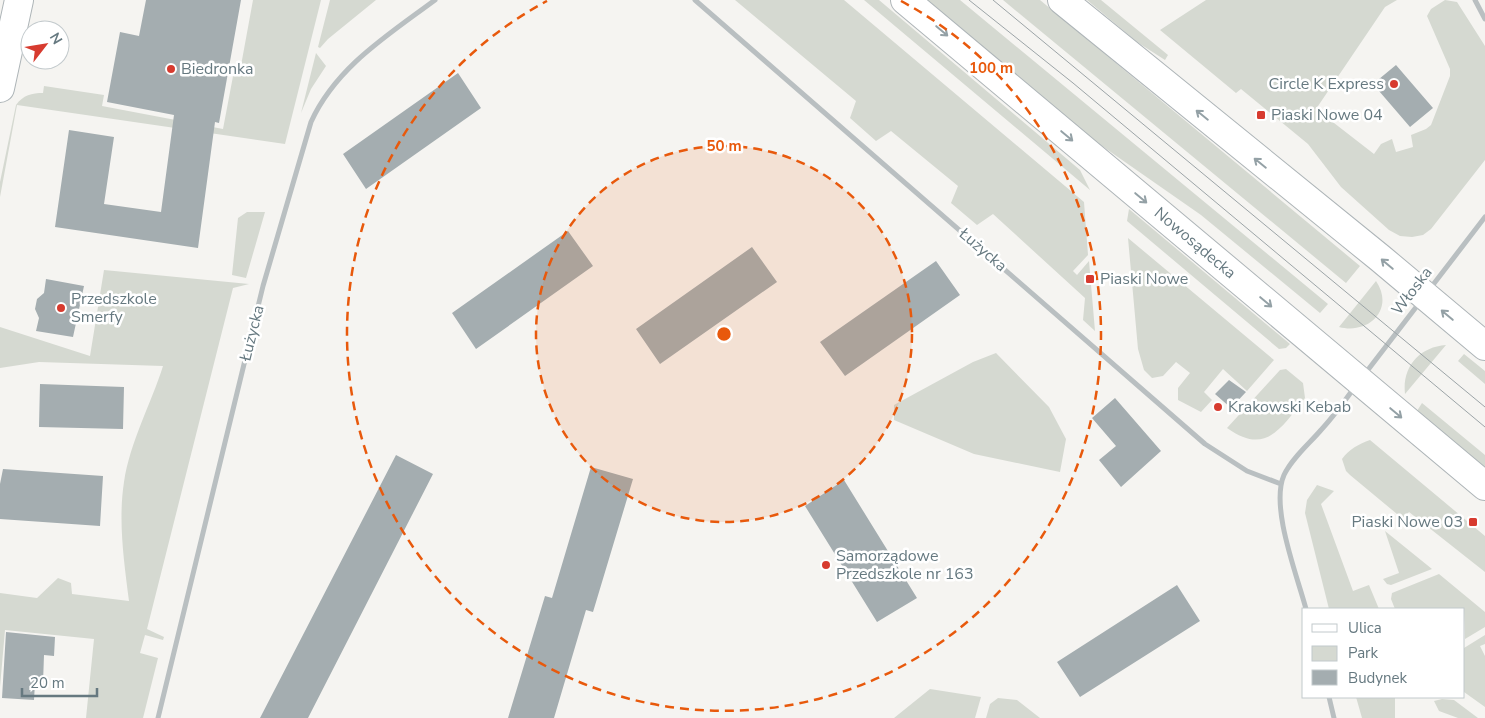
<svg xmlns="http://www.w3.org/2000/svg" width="1485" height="718" font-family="'Nunito Sans',sans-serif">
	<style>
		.green { fill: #d5d9d1 }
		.building { fill: #a4adb0 }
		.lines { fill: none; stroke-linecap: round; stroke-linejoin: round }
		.secondary-casing { stroke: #aeb5b8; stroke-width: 30 }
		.street { stroke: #b9bfc1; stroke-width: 5 }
		.secondary { stroke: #fff; stroke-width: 28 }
		.tram { stroke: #9ca4a7; stroke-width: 1 }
		.oneway { stroke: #94a1a6 }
		.ring { fill: none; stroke: #e8590c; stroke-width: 2.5; stroke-dasharray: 9 6 }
		.poi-dot { fill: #d73b2f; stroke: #fff; stroke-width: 2 }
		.labels { text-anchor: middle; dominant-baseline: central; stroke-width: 5; stroke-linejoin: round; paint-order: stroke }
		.poi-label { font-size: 16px; fill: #667980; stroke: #fff; text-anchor: start }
		.street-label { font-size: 16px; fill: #667980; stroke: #fff }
		.centre { fill: #e8590c; stroke: #fff; stroke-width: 2.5 }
		.ring-label { font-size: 15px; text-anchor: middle; font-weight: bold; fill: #e8590c; stroke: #fff; stroke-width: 5; stroke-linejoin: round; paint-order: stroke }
	</style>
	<rect width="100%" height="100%" fill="#f5f4f1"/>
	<path class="green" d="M253,0H321L285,144L17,105L0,197V182L16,105C23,95 32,93 43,93L44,86L104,95L102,106L223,129L234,71H240Z
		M330,0H376L328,39L320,48L318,47Z
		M735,0H844L1084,202L1088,255L1073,271L1077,275L1089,261L1095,331L1083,320L1085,298L993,214L977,225L951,203L958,186L891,131L876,141L850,118L856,101Z
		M864,0H879L1080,170L1090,190Z
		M927,0H960L1328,304L1320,313L1201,215L1092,139Z
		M1003,0H1040L1360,266L1346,283Z
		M1087,0H1101L1168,55L1165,60L1137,42Z
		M1206,0H1397L1385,7L1316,109L1374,154L1381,144L1392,139L1396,152L1413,147L1411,135L1426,129L1431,125L1450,76V69L1427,16L1431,9L1445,0L1457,2L1485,46V160L1431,229L1423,235L1412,237L1400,236L1389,230L1341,187L1308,144L1241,89L1236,93L1160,30Z
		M316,53L326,66L311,89L301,113Z
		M1129,209L1290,344L1286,348L1279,349L1127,221Z
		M247,212H265L246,278L232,275L238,218Z
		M1128,238L1274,360L1247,391L1223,369L1204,392L1212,400L1201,412L1178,400V388L1190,373L1176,362L1163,376L1152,378L1144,370L1138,349Z
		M104,270L249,284L233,288L147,629L164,637L163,640L145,635L140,653L158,658L143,718H86L94,639L5,630L0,687V593L37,598L58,578L71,583L72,594L129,601C124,562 118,521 124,482C130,442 151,404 163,366L39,362L0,368V327L90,356Z
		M1376,281C1395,309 1369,335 1339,327Z
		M1446,345L1405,394C1402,367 1419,347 1446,345Z
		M996,353L1049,407L1066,439L1060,472L974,454L894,420V405L973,362Z
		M1464,354L1485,371V384L1458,361Z
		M1286,369L1303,383L1305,398C1281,428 1266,456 1227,428L1280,370Z
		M1422,403L1485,455V469L1417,411Z
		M1370,440L1485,536V572L1409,512L1403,519L1350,475L1346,471L1342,459C1349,449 1359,444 1370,440Z
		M1317,485L1334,491L1321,504L1353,591L1369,585L1379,609H1329L1305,513L1307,500Z
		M1385,531L1432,569L1391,585L1387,584L1383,579L1399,573Z
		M1439,574L1485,612V627L1465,639L1464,609H1395L1391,599L1392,593Z
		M1485,635V644L1480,646L1485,656V707L1464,692V648Z
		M930,689L981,697L975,718H894Z
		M1356,697H1395V718H1362Z
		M998,698L1017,700L1040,718H986L990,704Z
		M1442,699L1454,700L1478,718H1458L1439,711L1434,701Z"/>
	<path class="building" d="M146,0H241L219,123L215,122L198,248L55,227L69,130L114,137L104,204L161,212L174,115L107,102L120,32L139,36Z
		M1396,65L1433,108L1410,127L1373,84Z
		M458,73L481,108L366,189L343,154Z
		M568,231L593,266L476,349L452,313Z
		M752,247L777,282L660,364L636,329Z
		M936,261L960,295L845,376L820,342Z
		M46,279L84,286L73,337L36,331L39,318L35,309L37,299L44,293Z
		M1229,380L1246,392L1231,408L1215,394Z
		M40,384L124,387L123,429L39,427Z
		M1115,398L1161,451L1121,487L1099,460L1116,446L1092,418Z
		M396,455L433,474L308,718H260Z
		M591,467L633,479L593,612L586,610L554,718H508L545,596L552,598Z
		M3,469L103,476L100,526L0,519V484Z
		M844,480L917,598L877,622L805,506Z
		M1177,585L1200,621L1080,697L1057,662Z
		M6,632L55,637L54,656L44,655L43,683H35L34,700L2,698Z"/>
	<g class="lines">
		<g class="secondary-casing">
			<path id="secondary" d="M905,0L1485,486
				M1062,0L1380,258L1485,346
				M0,88L19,0"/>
		</g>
		<path class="street" d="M695,0L1205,444L1247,471L1281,484
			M1475,0L1485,19
			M1429,290L1485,217
			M1364,375L1420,302
			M1306,609C1297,575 1270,507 1284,475C1292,458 1309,444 1321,430C1333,417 1344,402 1354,388
			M1329,697L1334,718
			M158,718L263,286L311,122C336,67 388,35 435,0"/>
		<use href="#secondary" class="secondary"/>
		<path class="tram" d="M969,0L1073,83L1485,427
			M993,0L1485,407"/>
	</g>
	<defs><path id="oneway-shaft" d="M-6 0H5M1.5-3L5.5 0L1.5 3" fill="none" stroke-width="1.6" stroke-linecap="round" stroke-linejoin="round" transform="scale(1.25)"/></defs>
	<g class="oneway">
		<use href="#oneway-shaft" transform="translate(942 31) rotate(40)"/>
		<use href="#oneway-shaft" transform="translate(1202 115) rotate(-141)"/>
		<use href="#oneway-shaft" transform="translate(1067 136) rotate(40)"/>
		<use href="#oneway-shaft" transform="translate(1260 163) rotate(-141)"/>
		<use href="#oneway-shaft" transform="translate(1141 198) rotate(40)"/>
		<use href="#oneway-shaft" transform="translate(1387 264) rotate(-140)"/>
		<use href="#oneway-shaft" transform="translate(1266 302) rotate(40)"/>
		<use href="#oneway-shaft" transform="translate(1447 315) rotate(-140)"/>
		<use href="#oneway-shaft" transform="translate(1396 413) rotate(40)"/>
	</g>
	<circle cx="724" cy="334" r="188" fill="#e8590c" fill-opacity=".12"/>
	<g class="ring">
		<circle cx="724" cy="334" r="188"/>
		<path d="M901 1A377 377 0 1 1 547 1"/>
	</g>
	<g class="poi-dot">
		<circle cx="171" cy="69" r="5"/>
		<circle cx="1394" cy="84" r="5"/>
		<rect x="1256" y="110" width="10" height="10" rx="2.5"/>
		<rect x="1085" y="274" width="10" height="10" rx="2.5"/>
		<circle cx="61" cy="308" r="5"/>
		<circle cx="1218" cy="407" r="5"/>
		<rect x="1468" y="517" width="10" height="10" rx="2.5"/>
		<circle cx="826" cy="565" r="5"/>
	</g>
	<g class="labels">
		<g class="poi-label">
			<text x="181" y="69">Biedronka</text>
			<text x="1384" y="84" text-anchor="end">Circle K Express</text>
			<text x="1271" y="115">Piaski Nowe 04</text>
			<text x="1100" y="279">Piaski Nowe</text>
			<text x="71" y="299">Przedszkole<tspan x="71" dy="18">Smerfy</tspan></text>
			<text x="1228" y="407">Krakowski Kebab</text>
			<text x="1463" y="522" text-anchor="end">Piaski Nowe 03</text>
			<text x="836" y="556">Samorządowe<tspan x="836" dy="18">Przedszkole nr 163</tspan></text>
		</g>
		<g class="street-label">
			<text transform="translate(1195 243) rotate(40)">Nowosądecka</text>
			<text transform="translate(983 250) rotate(41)">Łużycka</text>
			<text transform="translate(1412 291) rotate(-53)">Włoska</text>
			<text transform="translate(252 333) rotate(-76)">Łużycka</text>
		</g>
	</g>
	<circle cx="724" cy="334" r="8" class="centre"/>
	<g class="ring-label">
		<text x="991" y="73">100 m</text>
		<text x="724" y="151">50 m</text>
	</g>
	<rect x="1302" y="608" width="162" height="90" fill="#ffffff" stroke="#c2c9cc"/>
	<rect x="1312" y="624" width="25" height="8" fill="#ffffff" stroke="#c2c9cc"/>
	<text x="1348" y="633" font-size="15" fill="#667980">Ulica</text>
	<rect x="1312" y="646" width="25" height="15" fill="#d5d9d1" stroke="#c2c9cc"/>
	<text x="1348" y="658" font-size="15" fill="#667980">Park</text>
	<rect x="1312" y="670" width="25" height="15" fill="#a4adb0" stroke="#c2c9cc"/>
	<text x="1348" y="683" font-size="15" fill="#667980">Budynek</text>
	<g transform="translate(45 45) rotate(59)"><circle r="24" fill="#ffffff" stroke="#c2c9cc"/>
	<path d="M0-4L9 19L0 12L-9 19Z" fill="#d73b2f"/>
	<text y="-8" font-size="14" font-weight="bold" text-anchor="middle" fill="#667980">N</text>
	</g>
	<path d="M22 688v8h75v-8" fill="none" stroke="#667980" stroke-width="2.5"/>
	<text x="30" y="688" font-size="15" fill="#667980" stroke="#ffffff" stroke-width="4" paint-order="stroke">20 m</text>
</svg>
